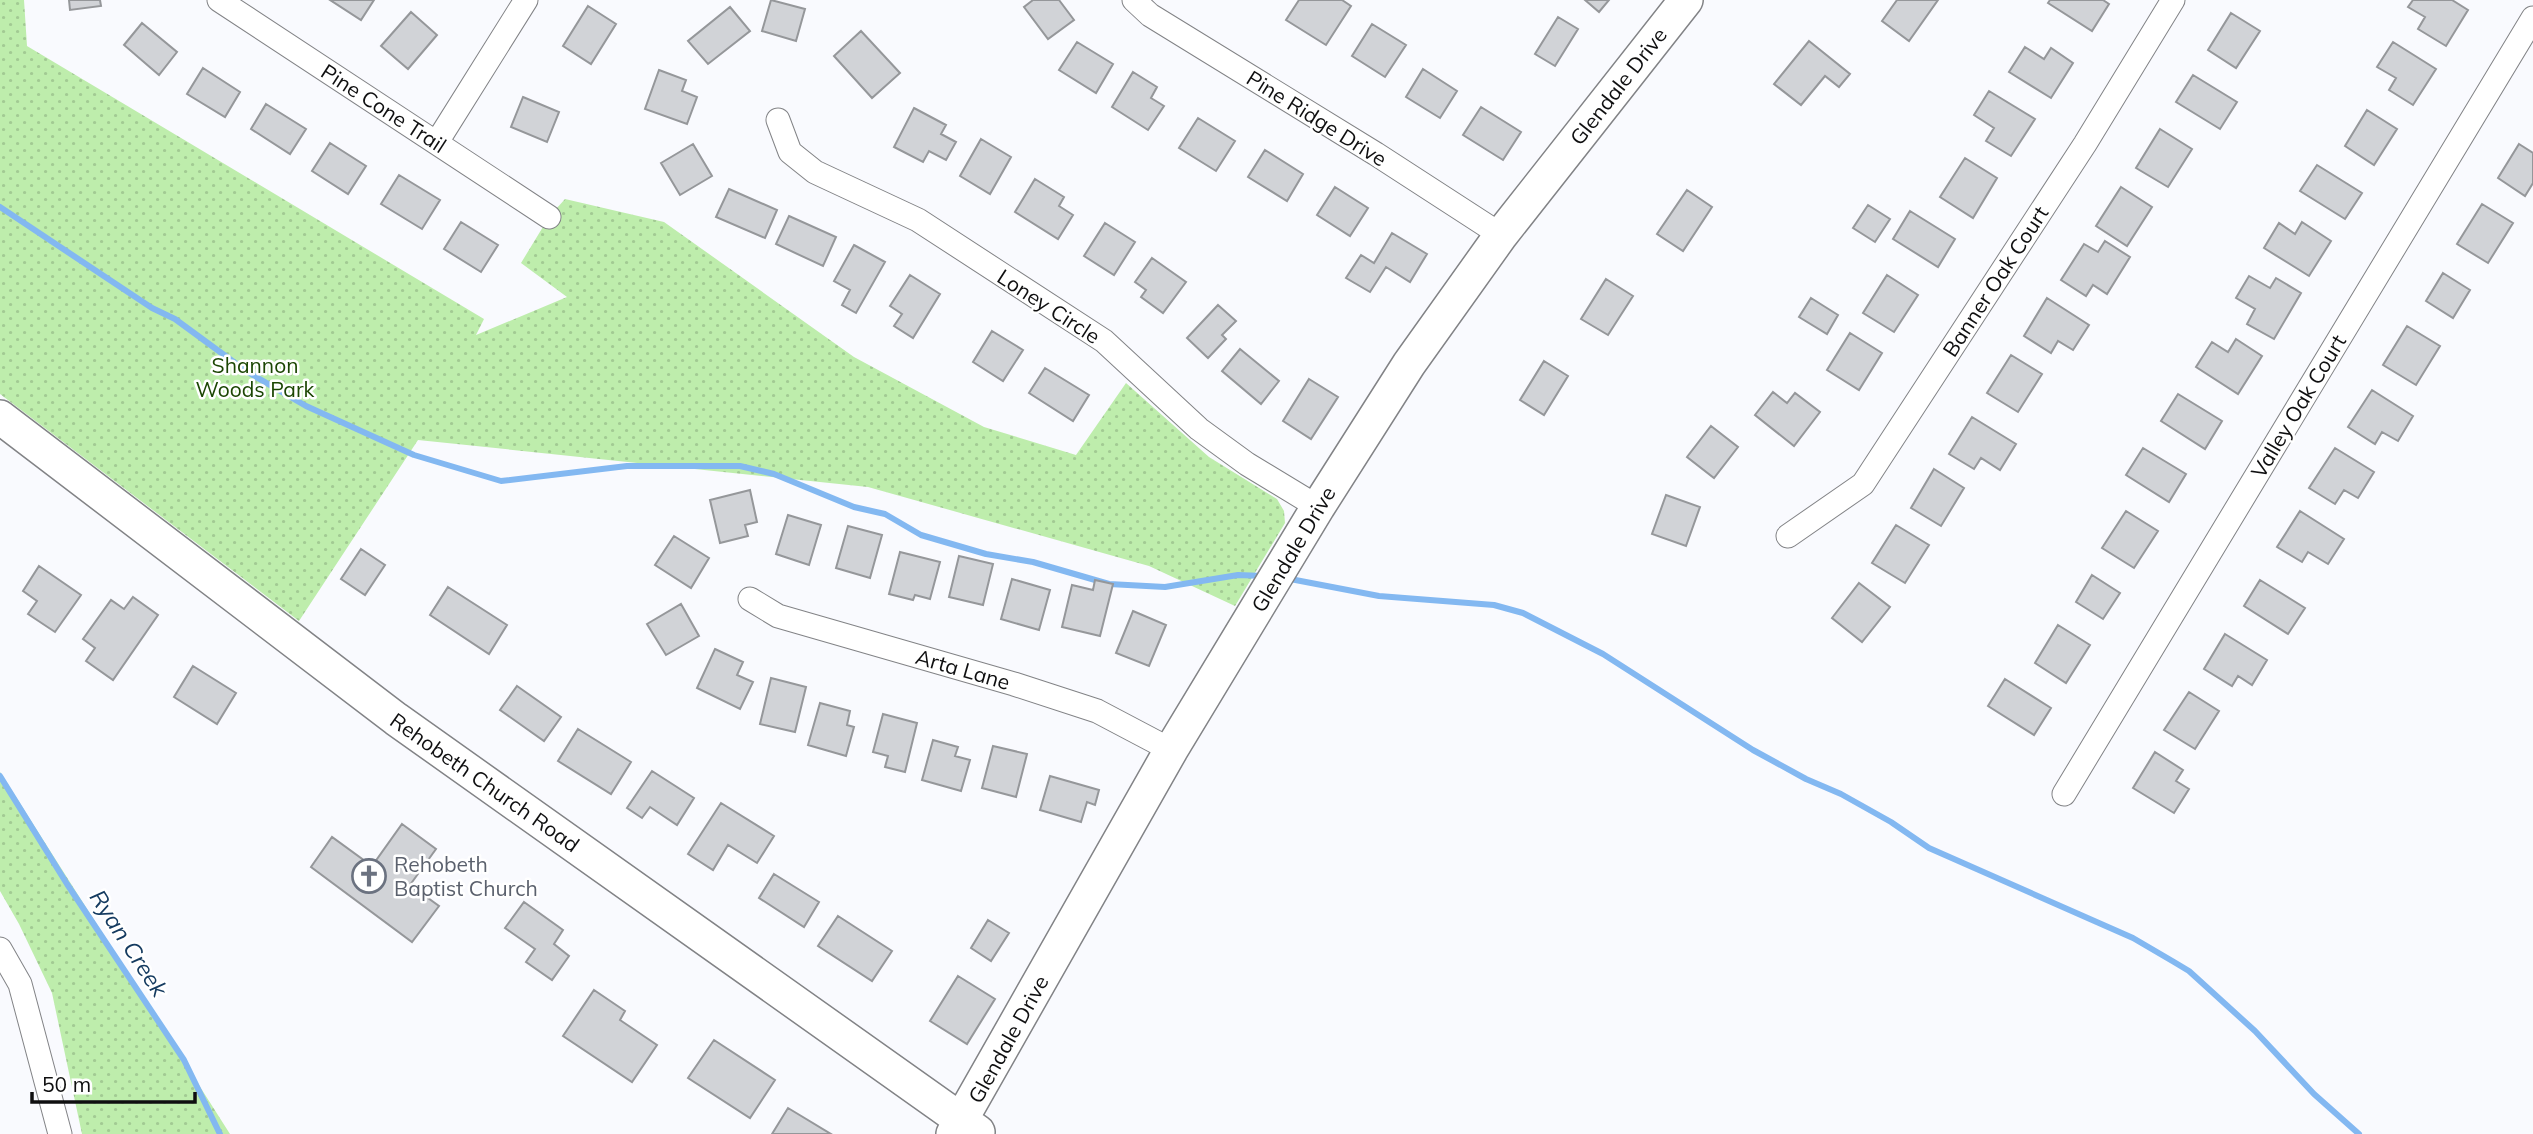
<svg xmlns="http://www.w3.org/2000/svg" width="2533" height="1134" font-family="Mulish,sans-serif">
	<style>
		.park { fill: url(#park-dots) }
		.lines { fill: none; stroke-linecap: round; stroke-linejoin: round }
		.stream { stroke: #83b8f1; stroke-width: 6 }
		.building { fill: #d1d3d7; stroke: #95979a; stroke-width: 2 }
		.street-casing { stroke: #828386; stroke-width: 25 }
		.secondary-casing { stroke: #828386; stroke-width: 36 }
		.street { stroke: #fff; stroke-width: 23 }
		.secondary { stroke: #fff; stroke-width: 33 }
		.labels { text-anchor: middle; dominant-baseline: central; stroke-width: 5; stroke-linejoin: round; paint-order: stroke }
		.street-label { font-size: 21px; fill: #0f0f10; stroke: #fff }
		.park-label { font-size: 21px; fill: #1b4603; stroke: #fff }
		.worship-label { font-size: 21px; fill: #5b616d; stroke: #fff; text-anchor: start }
		.water-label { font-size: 23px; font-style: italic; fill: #153b60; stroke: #fff }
	</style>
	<defs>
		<pattern id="park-dots" width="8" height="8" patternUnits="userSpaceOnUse" patternTransform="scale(1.75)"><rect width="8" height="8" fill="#beedac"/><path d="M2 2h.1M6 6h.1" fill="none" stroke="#a2ca93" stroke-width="1.8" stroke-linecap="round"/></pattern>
	</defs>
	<rect width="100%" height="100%" fill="#f9fafe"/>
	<path class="park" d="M0,0H24L27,46L484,319L476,335L567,297L521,263L549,217L565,199L664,222L854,357L984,427L1076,455L1126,383L1209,457L1277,499L1284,511L1285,523L1235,606L1149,566L868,487L418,440L299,621L0,394Z
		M0,772L230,1134H82L52,993L19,924L0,891Z"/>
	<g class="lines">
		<path class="stream" d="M0,207L152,308L175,319L246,371L306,406L414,455L501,481L627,466H740L774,474L854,507L885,514L921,535L986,554L1033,562L1109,584L1165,587L1238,575L1264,576
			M1285,578L1379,596L1494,605L1523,613L1603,654L1753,750L1806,779L1841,794L1891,822L1929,848L2133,938L2174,962L2189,971L2255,1031L2314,1094L2359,1134
			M0,776L67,884L184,1060L220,1134"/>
	</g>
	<path class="building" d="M69,0H100L101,6L70,10Z
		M330,0H374L361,20Z
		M771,0L805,9L796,41L762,31Z
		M1033,0H1059L1074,20L1048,39L1024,7Z
		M1299,0H1342L1351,6L1326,45L1286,20Z
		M1585,0H1609L1599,12Z
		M1897,0H1938L1909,41L1882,21Z
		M2050,0H2103L2109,4L2092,31L2048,3Z
		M2413,0H2452L2468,10L2446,46L2418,29L2425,17L2408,7Z
		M588,6L616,24L591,64L563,46Z
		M730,7L750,31L708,64L688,41Z
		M411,12L437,35L408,69L381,46Z
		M2231,13L2260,31L2236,68L2208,50Z
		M1558,17L1578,29L1555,66L1535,54Z
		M142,23L177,52L159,75L124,45Z
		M1372,24L1406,45L1385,77L1352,56Z
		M861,31L900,73L872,98L834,56Z
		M1809,41L1850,74L1839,87L1825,76L1801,105L1774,84Z
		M1077,42L1113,64L1096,93L1059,70Z
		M2393,42L2436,69L2413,105L2389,90L2396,78L2377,67Z
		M2025,47L2044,59L2051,48L2073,63L2051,98L2009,72Z
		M203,68L240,92L225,117L187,94Z
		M1423,69L1457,91L1440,118L1406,97Z
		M659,70L686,80L682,91L697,97L687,124L645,109Z
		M1133,72L1157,87L1151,98L1164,106L1148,130L1112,107Z
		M2193,75L2237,102L2220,129L2176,102Z
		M1989,91L2035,119L2011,156L1986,141L1994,128L1974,115Z
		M523,97L559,112L547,142L511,127Z
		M266,104L306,129L290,154L251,129Z
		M1481,107L1521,132L1503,160L1463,135Z
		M914,108L946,125L941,134L956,142L946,160L929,151L923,162L894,147Z
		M2367,110L2397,129L2374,165L2345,146Z
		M1198,118L1235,141L1216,171L1179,148Z
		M2160,129L2192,149L2168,187L2136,168Z
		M981,139L1011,157L990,194L960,176Z
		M330,143L366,166L348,194L312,171Z
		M693,144L712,176L680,195L661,163Z
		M2519,144L2533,153V183L2525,196L2498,178Z
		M1265,150L1303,174L1287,201L1248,177Z
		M1965,158L1997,178L1973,218L1940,197Z
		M2317,165L2362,193L2345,219L2300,191Z
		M399,175L440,200L422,229L381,204Z
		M1035,179L1064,197L1059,206L1073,215L1058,239L1015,212Z
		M1335,187L1368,208L1350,236L1317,215Z
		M2121,187L2152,207L2127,246L2096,226Z
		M729,189L777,210L765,238L716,217Z
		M1687,190L1712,207L1683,251L1657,234Z
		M2482,204L2513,223L2488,263L2457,244Z
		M1868,205L1890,219L1875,242L1853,228Z
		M1910,211L1955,239L1938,267L1893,239Z
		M789,216L836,237L823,266L776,244Z
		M461,222L498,245L481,272L444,249Z
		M2302,222L2331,241L2309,276L2264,248L2279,223L2295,234Z
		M1105,223L1135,242L1114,275L1084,256Z
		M1392,233L1427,254L1410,282L1386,267L1370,292L1346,278L1361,255L1374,263Z
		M2105,241L2130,257L2107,294L2093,285L2086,296L2061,280L2084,244L2098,252Z
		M854,245L885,262L856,313L842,305L850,290L834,281Z
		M1152,258L1186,282L1163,313L1141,297L1146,290L1135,282Z
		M2443,273L2470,290L2453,318L2426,301Z
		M910,275L940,294L913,338L894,326L902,314L890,306Z
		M1887,275L1918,295L1894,332L1863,313Z
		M2249,276L2270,288L2276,278L2301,293L2274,339L2247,324L2255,309L2236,298Z
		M1606,279L1633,296L1608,335L1581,319Z
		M1811,298L1838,315L1827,334L1799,317Z
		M2047,298L2089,325L2073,350L2058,341L2051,353L2024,336Z
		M1218,305L1236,321L1222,335L1226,339L1208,358L1187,338Z
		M2407,326L2440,346L2416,385L2383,365Z
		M992,331L1023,350L1003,381L973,362Z
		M1850,333L1882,353L1859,390L1827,370Z
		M2236,339L2262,356L2238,394L2196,367L2212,342L2228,352Z
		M1240,349L1279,381L1261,404L1222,371Z
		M2011,355L2042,374L2018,412L1987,393Z
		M1544,361L1568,376L1544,415L1520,400Z
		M1045,368L1089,395L1073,421L1029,393Z
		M1309,379L1338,397L1311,439L1283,421Z
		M2372,390L2413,416L2398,441L2382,432L2375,444L2348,427Z
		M1773,392L1787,403L1795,393L1820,412L1794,446L1755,415Z
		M2178,394L2222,421L2205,449L2161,421Z
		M1972,417L2016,444L2000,470L1981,458L1974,469L1949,454Z
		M1711,426L1738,447L1714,478L1687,457Z
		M2143,448L2186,474L2169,502L2126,475Z
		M2335,448L2374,472L2358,498L2344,490L2335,504L2309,488Z
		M1934,469L1964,488L1941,526L1911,508Z
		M750,490L757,522L745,525L748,536L720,543L710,500Z
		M1666,495L1700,507L1686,546L1652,534Z
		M2126,511L2158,531L2134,568L2102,548Z
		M2300,511L2344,539L2328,564L2308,552L2302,562L2277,547Z
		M788,515L821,525L809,565L776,554Z
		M1896,525L1929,545L1905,583L1872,563Z
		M848,526L882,535L870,578L836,568Z
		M674,536L709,558L691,588L655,565Z
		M361,549L385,565L365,595L341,579Z
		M900,552L940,562L930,599L915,595L913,600L889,594Z
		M959,556L993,564L983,605L949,597Z
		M39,566L81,595L55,632L28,614L37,601L23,591Z
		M2092,575L2120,593L2103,619L2076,602Z
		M1012,579L1050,590L1039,630L1001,619Z
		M1095,580L1113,584L1100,636L1062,627L1072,585L1093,590Z
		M2260,580L2305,608L2288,634L2244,606Z
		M1859,583L1890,607L1862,642L1832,618Z
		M448,587L507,625L489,654L430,615Z
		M133,597L158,615L113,680L86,661L95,648L83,639L111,600L124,609Z
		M681,604L699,636L666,655L647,624Z
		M1133,611L1166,625L1149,666L1116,653Z
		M2058,625L2090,645L2066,683L2035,663Z
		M2225,634L2267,660L2252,685L2238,676L2232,686L2204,669Z
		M715,649L743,662L737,675L753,682L740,709L697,688Z
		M193,666L236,693L217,724L174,697Z
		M771,678L806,687L795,732L760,724Z
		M2005,679L2051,708L2034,735L1988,706Z
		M517,686L561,717L544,741L500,710Z
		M2189,692L2219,711L2195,749L2164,730Z
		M820,703L850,711L847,725L854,727L846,756L808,745Z
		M883,714L917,723L905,772L885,767L888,756L873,752Z
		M578,729L631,762L611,794L558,761Z
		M933,740L958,747L955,756L970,760L961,791L922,780Z
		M993,746L1027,754L1016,797L982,788Z
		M2155,752L2183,770L2176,781L2189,789L2174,813L2133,788Z
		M652,771L694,798L677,825L650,807L642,818L627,808Z
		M1050,776L1099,790L1095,805L1087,802L1081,822L1040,810Z
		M721,803L774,836L757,863L728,845L713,870L688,854Z
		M402,824L436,849L410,885L439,906L412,942L311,867L332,837L372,866Z
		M774,874L819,902L804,927L759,898Z
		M524,902L563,930L554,944L569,956L552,980L526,962L535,949L505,928Z
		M838,916L892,951L872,981L818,946Z
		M988,920L1009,933L991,961L971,948Z
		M958,976L995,999L967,1044L930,1021Z
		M594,990L625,1011L620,1020L657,1045L632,1082L563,1036Z
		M714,1040L775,1080L750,1118L688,1078Z
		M788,1108L831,1134H772Z"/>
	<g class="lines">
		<g class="street-casing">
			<path id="street" d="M219,0L549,217
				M1134,0L1150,15L1376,154L1501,235
				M778,120L790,152L815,172L918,220L1104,341L1199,429L1247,464L1318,507
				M437,142L526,0
				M1788,536L1863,484L2085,144L2173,0
				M750,599L778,616L1014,684L1097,711L1171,750
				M2064,794L2533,18
				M0,949L20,984L60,1134"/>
		</g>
		<g class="secondary-casing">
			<path id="secondary" d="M0,417L396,719L978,1132
				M953,1134L1171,750L1318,507L1409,364L1501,235L1686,0"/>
		</g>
		<use href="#street" class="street"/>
		<use href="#secondary" class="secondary"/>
	</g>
	<defs>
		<g id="church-ring" transform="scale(1.75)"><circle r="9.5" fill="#fff" stroke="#6b7280" stroke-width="1.5"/><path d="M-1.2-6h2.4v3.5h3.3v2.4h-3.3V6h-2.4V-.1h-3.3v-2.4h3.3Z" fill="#6b7280"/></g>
	</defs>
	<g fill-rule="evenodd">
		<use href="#church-ring" x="369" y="876"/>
	</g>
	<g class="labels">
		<g class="street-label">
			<text transform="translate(1618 86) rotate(-52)">Glendale Drive</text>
			<text transform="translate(384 108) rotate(33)">Pine Cone Trail</text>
			<text transform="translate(1317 118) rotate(32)">Pine Ridge Drive</text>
			<text transform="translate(1995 281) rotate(-57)">Banner Oak Court</text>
			<text transform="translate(1049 306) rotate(33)">Loney Circle</text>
			<text transform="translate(2298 406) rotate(-59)">Valley Oak Court</text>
			<text transform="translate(1293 549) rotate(-59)">Glendale Drive</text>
			<text transform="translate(963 669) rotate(16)">Arta Lane</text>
			<text transform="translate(485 782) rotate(35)">Rehobeth Church Road</text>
			<text transform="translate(1008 1039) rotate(-61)">Glendale Drive</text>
		</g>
		<g class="park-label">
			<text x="255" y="365">Shannon<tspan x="255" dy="24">Woods Park</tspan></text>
		</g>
		<g class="worship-label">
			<text x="394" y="864">Rehobeth<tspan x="394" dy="24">Baptist Church</tspan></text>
		</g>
		<g class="water-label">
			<text transform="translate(129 943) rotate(57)">Ryan Creek</text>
		</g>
	</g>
	<path d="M32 1092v10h163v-10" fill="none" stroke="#0f0f10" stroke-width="3.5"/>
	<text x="42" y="1092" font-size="21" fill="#0f0f10" stroke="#ffffff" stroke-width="5" paint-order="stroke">50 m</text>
</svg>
